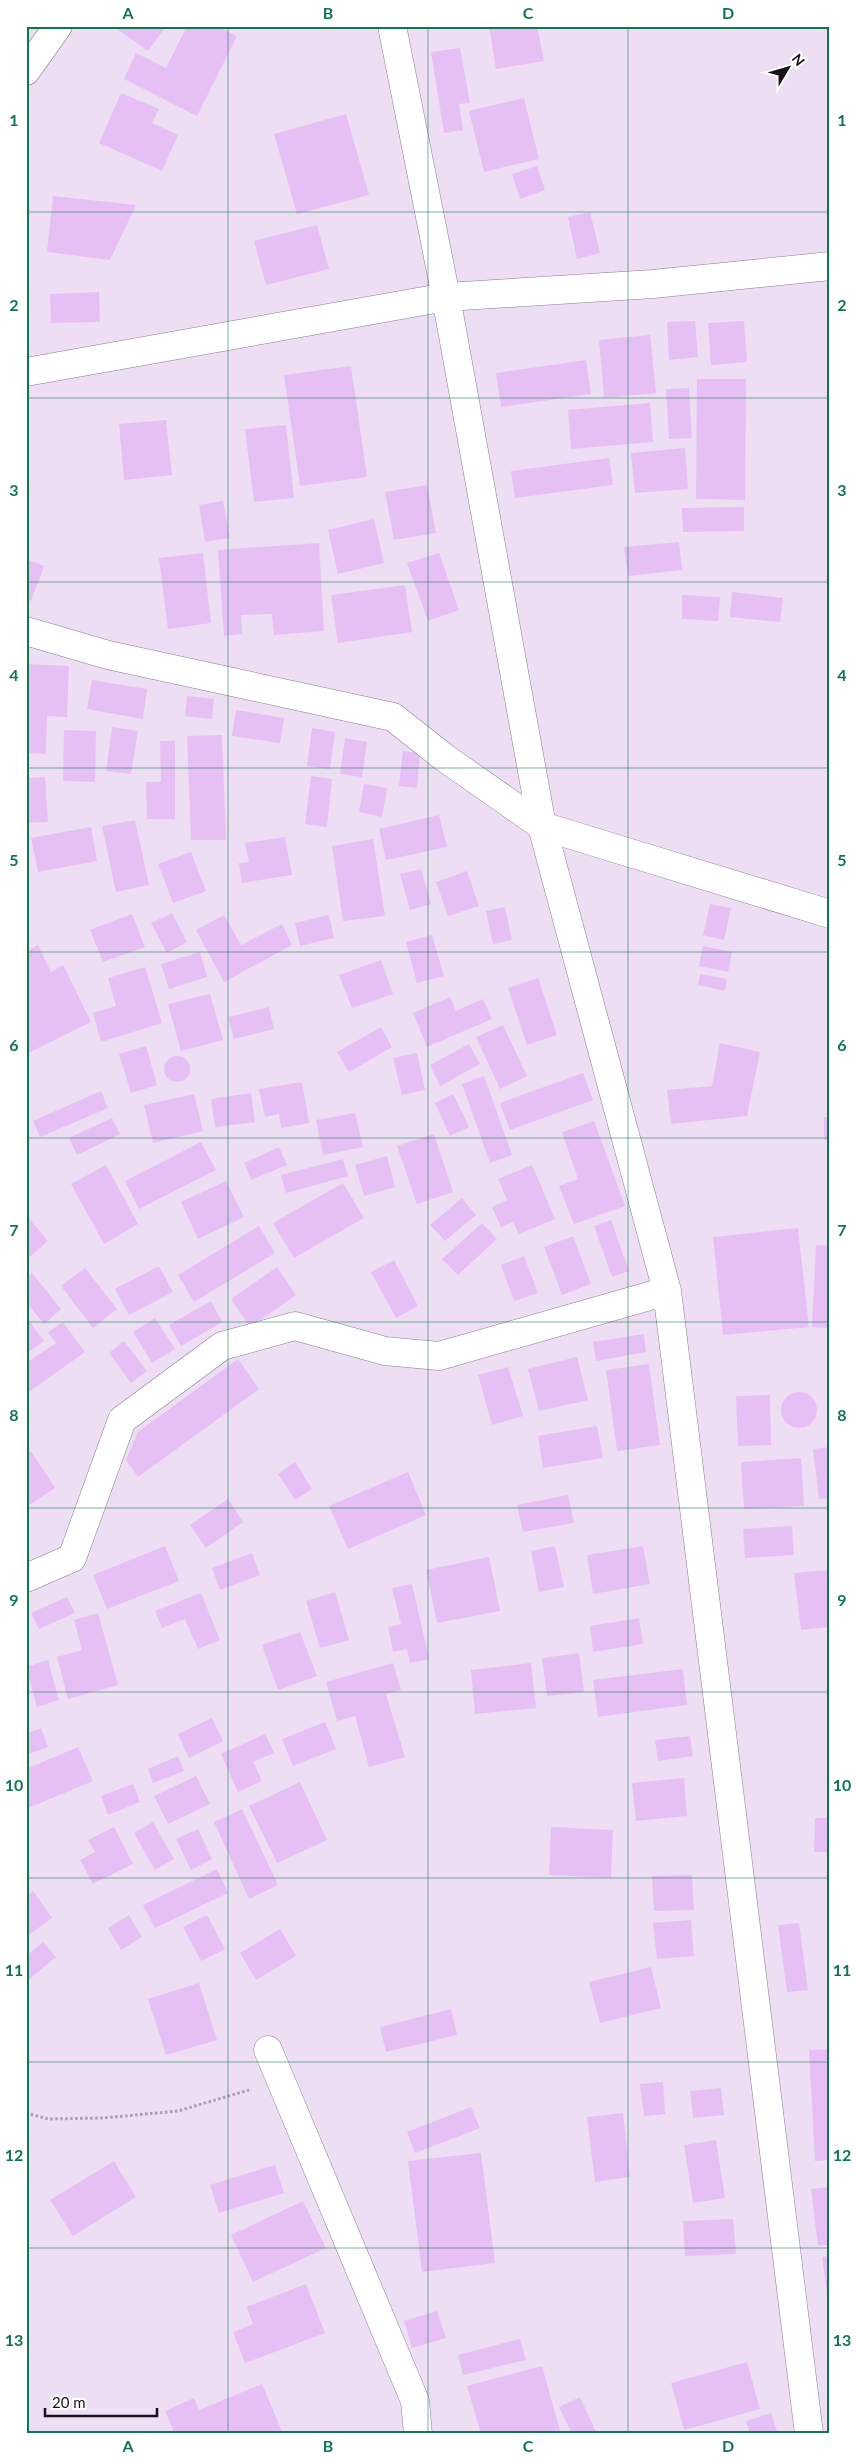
<svg xmlns="http://www.w3.org/2000/svg" width="856" height="2460" font-family="Lato,sans-serif">
	<style>
		.building { fill: #e6c0f5 }
		.lines { fill: none; stroke-linecap: round; stroke-linejoin: round }
		.minor-casing { stroke: #8a7c8f; stroke-width: 29 }
		.tertiary-casing { stroke: #8a7c8f; stroke-width: 29 }
		.path { stroke: #a99dae; stroke-width: 3; stroke-dasharray: 2.5 2.5; stroke-linecap: butt }
		.minor { stroke: #fff; stroke-width: 28 }
		.tertiary { stroke: #fff; stroke-width: 28 }
		.grid { fill: none; stroke: #10764f; stroke-width: 1; stroke-opacity: 0.55 }
		.neatline { fill: none; stroke: #10764f; stroke-width: 2 }
		.grid-label { font-size: 16px; text-anchor: middle; font-weight: bold; fill: #10764f }
	</style>
	<rect width="100%" height="100%" fill="#eddef3"/>
	<path class="building" d="M119,26H166L148,51L117,29Z
		M187,26H217L237,36L197,116L124,79L136,53L166,68Z
		M489,26H537L544,61L496,69Z
		M460,48L470,103L459,104L463,130L444,133L431,52Z
		M121,93L159,109L152,123L178,135L162,171L99,143Z
		M524,98L539,159L484,172L469,111Z
		M346,114L369,195L297,214L274,134Z
		M537,166L545,190L520,199L512,174Z
		M53,196L136,205L110,260L47,252Z
		M590,212L600,253L577,259L568,217Z
		M317,225L329,269L266,285L254,241Z
		M99,292L100,322L51,323L50,294Z
		M695,321L698,357L669,360L667,322Z
		M744,321L747,362L711,365L708,323Z
		M650,335L656,393L604,398L599,340Z
		M586,360L591,394L501,407L496,373Z
		M351,366L367,477L300,486L284,375Z
		M697,379H746L745,500L696,499Z
		M689,388L692,438L669,439L666,389Z
		M650,403L653,442L571,449L568,410Z
		M166,420L172,475L124,480L119,424Z
		M286,425L294,498L254,502L245,429Z
		M685,448L688,489L635,493L631,453Z
		M609,458L613,485L515,498L511,471Z
		M427,485L436,533L394,540L385,492Z
		M223,501L230,538L205,542L199,505Z
		M744,507V531L683,532L682,508Z
		M374,519L384,563L338,574L328,530Z
		M679,542L682,570L628,576L624,547Z
		M319,543L324,631L274,635L272,614L241,615L242,634L224,636L218,550Z
		M203,553L211,623L168,629L159,558Z
		M439,553L459,610L428,621L407,563Z
		M26,559L44,566L31,601L26,599Z
		M405,585L412,632L338,643L331,595Z
		M732,592L783,598L780,622L730,617Z
		M682,595L720,597L718,621L682,619Z
		M26,664L69,666L67,717L47,716L46,754L26,753Z
		M92,680L147,689L143,719L87,709Z
		M187,696L214,699L212,719L185,716Z
		M236,710L284,718L280,743L232,736Z
		M112,727L138,731L131,774L106,771Z
		M312,728L335,732L330,769L307,766Z
		M64,730L96,731L95,782L63,781Z
		M222,735L226,840H191L187,736Z
		M345,738L367,742L362,777L340,774Z
		M160,741H175V819H147L146,782H161Z
		M403,751L420,753L417,788L399,786Z
		M311,776L332,779L327,827L305,824Z
		M45,777L48,822L26,823V778Z
		M364,784L387,788L382,817L359,812Z
		M439,815L447,847L386,860L379,829Z
		M135,820L149,885L116,892L102,826Z
		M91,827L97,861L38,872L31,838Z
		M285,837L292,875L242,883L239,863L249,862L245,843Z
		M373,839L385,916L343,921L332,846Z
		M191,852L206,891L173,903L158,864Z
		M421,869L431,904L410,910L400,874Z
		M467,871L479,906L448,916L436,882Z
		M710,904L731,908L724,940L703,935Z
		M505,907L512,940L493,944L486,911Z
		M172,913L187,942L167,953L151,923Z
		M132,914L145,947L103,962L90,930Z
		M224,915L241,945L282,924L292,945L224,982L196,930Z
		M329,915L334,938L300,946L295,923Z
		M432,935L444,976L417,983L406,942Z
		M38,945L51,972L63,965L91,1022L26,1054V952Z
		M703,946L732,952L728,972L699,966Z
		M200,952L207,977L169,989L161,964Z
		M381,960L393,994L352,1008L339,975Z
		M145,967L162,1023L101,1042L93,1013L116,1006L108,978Z
		M700,974L727,979L725,991L698,985Z
		M538,978L557,1035L527,1045L508,988Z
		M210,994L223,1040L181,1051L168,1004Z
		M450,997L456,1011L483,999L492,1019L427,1047L413,1013Z
		M269,1007L274,1029L234,1039L228,1017Z
		M503,1025L527,1076L500,1089L476,1037Z
		M381,1027L392,1047L349,1072L337,1052Z
		M720,1043L760,1052L747,1116L671,1124L667,1090L712,1086Z
		M469,1044L480,1064L440,1086L430,1065Z
		M146,1046L157,1085L131,1093L119,1054Z
		M417,1053L425,1090L402,1095L393,1058Z
		M164 1069a13 13 0 1 1 26 0a13 13 0 1 1-26 0Z
		M583,1073L593,1100L510,1130L500,1103Z
		M484,1076L512,1155L490,1163L462,1084Z
		M302,1082L309,1123L281,1128L279,1114L265,1117L259,1089Z
		M101,1091L108,1108L40,1137L33,1121Z
		M251,1093L255,1122L215,1127L211,1099Z
		M194,1094L203,1131L153,1143L144,1105Z
		M453,1094L469,1127L450,1136L435,1103Z
		M355,1113L363,1147L323,1155L316,1120Z
		M824,1117H830V1140H824Z
		M112,1118L120,1134L77,1155L69,1138Z
		M594,1121L625,1206L574,1224L559,1186L578,1179L562,1132Z
		M434,1134L453,1192L417,1204L397,1146Z
		M201,1142L216,1170L139,1209L125,1181Z
		M279,1147L287,1165L251,1180L244,1163Z
		M387,1156L395,1187L364,1196L355,1165Z
		M343,1159L348,1176L286,1193L281,1175Z
		M106,1165L138,1224L104,1244L71,1184Z
		M532,1165L555,1219L519,1234L513,1222L501,1227L492,1207L507,1200L498,1179Z
		M226,1181L244,1217L198,1239L181,1202Z
		M343,1183L364,1218L294,1258L273,1223Z
		M462,1198L476,1215L445,1241L430,1225Z
		M26,1215L48,1241L26,1260Z
		M611,1220L629,1271L612,1277L594,1226Z
		M482,1223L497,1239L458,1275L442,1259Z
		M259,1226L275,1253L194,1302L178,1275Z
		M798,1228L809,1327L723,1335L713,1237Z
		M573,1236L591,1284L562,1295L544,1247Z
		M816,1245L830,1246V1328L812,1327Z
		M524,1256L538,1293L514,1301L501,1265Z
		M394,1260L418,1306L396,1318L371,1272Z
		M159,1266L173,1292L129,1315L115,1289Z
		M277,1267L296,1295L250,1327L231,1299Z
		M85,1268L117,1309L93,1328L61,1286Z
		M32,1273L61,1309L44,1324L26,1302V1277Z
		M211,1301L222,1322L181,1346L169,1325Z
		M26,1317L44,1341L26,1354Z
		M155,1318L175,1349L152,1363L133,1332Z
		M63,1322L85,1352L29,1392L26,1388V1363L56,1343L48,1332Z
		M644,1334L646,1352L596,1361L593,1342Z
		M124,1341L147,1371L131,1383L109,1353Z
		M577,1357L588,1400L539,1411L528,1369Z
		M238,1359L259,1389L138,1477L126,1460L138,1432Z
		M649,1364L660,1445L617,1451L606,1370Z
		M508,1367L523,1416L492,1425L478,1375Z
		M781 1410a18 18 0 1 1 36 0a18 18 0 1 1-36 0Z
		M770,1395L771,1445L738,1446L736,1396Z
		M597,1426L603,1458L543,1468L538,1436Z
		M830,1447V1498L819,1499L813,1449Z
		M31,1451L55,1488L26,1507V1455Z
		M801,1458L804,1506L744,1509L741,1462Z
		M295,1462L312,1489L295,1500L278,1474Z
		M408,1472L426,1515L348,1549L329,1506Z
		M568,1495L574,1523L523,1532L517,1505Z
		M228,1499L243,1522L206,1548L190,1525Z
		M792,1526L794,1555L745,1558L743,1529Z
		M165,1546L179,1581L107,1609L93,1575Z
		M555,1546L564,1587L539,1592L531,1551Z
		M643,1546L650,1584L593,1594L587,1555Z
		M252,1553L260,1575L220,1590L212,1568Z
		M489,1557L500,1611L437,1623L426,1570Z
		M830,1570V1627L801,1630L794,1573Z
		M412,1584L429,1659L410,1663L407,1649L393,1652L388,1627L401,1624L392,1588Z
		M335,1592L349,1640L320,1648L306,1601Z
		M201,1593L220,1640L198,1649L185,1619L162,1628L155,1611Z
		M67,1597L75,1613L39,1629L31,1613Z
		M98,1613L118,1685L68,1699L57,1657L82,1650L74,1620Z
		M639,1618L643,1644L593,1652L590,1626Z
		M300,1632L317,1676L278,1690L262,1645Z
		M579,1653L584,1692L547,1696L542,1658Z
		M48,1660L59,1700L37,1707L26,1667Z
		M393,1663L401,1690L386,1694L405,1757L369,1767L355,1716L337,1721L326,1682Z
		M531,1663L536,1708L475,1714L471,1670Z
		M683,1669L687,1705L598,1717L593,1680Z
		M212,1718L223,1741L189,1758L178,1734Z
		M325,1722L336,1749L293,1766L282,1739Z
		M41,1728L48,1747L26,1755V1734Z
		M265,1734L274,1753L253,1762L262,1781L238,1792L221,1754Z
		M690,1736L693,1756L658,1761L655,1740Z
		M78,1747L93,1781L26,1809V1769Z
		M178,1756L184,1771L153,1783L148,1769Z
		M196,1776L210,1804L168,1824L154,1796Z
		M684,1778L687,1816L636,1821L632,1783Z
		M300,1782L327,1840L277,1863L249,1806Z
		M133,1784L140,1802L108,1815L101,1796Z
		M242,1809L278,1885L249,1899L214,1822Z
		M815,1818H830V1852H814Z
		M153,1822L174,1859L155,1870L134,1833Z
		M114,1827L133,1864L93,1884L80,1860L95,1852L88,1840Z
		M551,1827L613,1830L611,1878L549,1875Z
		M198,1829L212,1859L191,1870L176,1839Z
		M217,1869L228,1893L155,1928L143,1905Z
		M692,1875L694,1910L654,1911L652,1876Z
		M33,1891L52,1918L26,1937V1896Z
		M129,1915L142,1937L121,1950L108,1928Z
		M207,1915L225,1949L201,1961L183,1927Z
		M691,1920L694,1956L657,1959L653,1923Z
		M799,1923L808,1990L787,1992L778,1925Z
		M280,1929L296,1956L256,1980L240,1953Z
		M43,1942L56,1957L26,1982V1956Z
		M651,1967L661,2008L600,2023L589,1982Z
		M199,1983L217,2040L166,2055L148,1999Z
		M451,2009L457,2035L386,2052L380,2027Z
		M830,2049V2160L815,2161L809,2050Z
		M663,2082L665,2114L644,2116L640,2084Z
		M721,2088L724,2115L693,2118L690,2091Z
		M471,2107L480,2128L415,2153L407,2132Z
		M623,2113L630,2177L595,2182L587,2117Z
		M716,2140L725,2198L693,2203L684,2145Z
		M481,2153L495,2263L422,2272L408,2161Z
		M114,2161L136,2197L73,2236L50,2200Z
		M275,2165L284,2193L219,2213L210,2185Z
		M830,2187V2244L818,2246L811,2189Z
		M303,2201L326,2248L253,2282L231,2235Z
		M733,2219L736,2254L685,2256L683,2221Z
		M830,2256V2307H829L822,2257Z
		M306,2284L325,2333L245,2363L233,2332L253,2324L246,2307Z
		M437,2311L446,2338L412,2348L404,2321Z
		M520,2339L526,2360L463,2375L458,2355Z
		M747,2362L760,2409L684,2430L671,2383Z
		M542,2366L561,2434H481L467,2386Z
		M262,2384L283,2434H175L165,2411L194,2398L199,2410Z
		M580,2397L597,2434H572L559,2407Z
		M771,2413L778,2434H750L746,2421Z"/>
	<g class="lines">
		<g class="minor-casing">
			<path id="minor" d="M392,26L446,297L542,826L667,1291L809,2434
				M26,71L58,26
				M26,372L446,297L653,284L830,266
				M26,1578L72,1558L122,1420L222,1346L295,1326L385,1351L439,1356L667,1291
				M268,2050L415,2401L418,2434"/>
		</g>
		<g class="tertiary-casing">
			<path id="tertiary" d="M26,631L108,655L393,717L445,758L542,826L830,914"/>
		</g>
		<path class="path" d="M26,2113L48,2119L103,2118L178,2111L249,2090"/>
		<use href="#minor" class="minor"/>
		<use href="#tertiary" class="tertiary"/>
	</g>
	<path class="grid" d="M228,26V2434M428,26V2434M628,26V2434M26,212H830M26,398H830M26,582H830M26,768H830M26,952H830M26,1138H830M26,1322H830M26,1508H830M26,1692H830M26,1878H830M26,2062H830M26,2248H830"/>
	<rect width="856" height="2460" fill="none" stroke="#ffffff" stroke-width="55"/>
	<g transform="translate(788 68) rotate(52)" stroke="#ffffff" stroke-width="4" paint-order="stroke">
	<path d="M0-4L9 19L0 12L-9 19Z" fill="#161018"/>
	<text y="-8" font-size="14" font-weight="bold" text-anchor="middle" fill="#161018">N</text>
	</g>
	<path d="M45 2408v8h112v-8" fill="none" stroke="#161018" stroke-width="2.5"/>
	<text x="52" y="2408" font-size="15" fill="#161018" stroke="#ffffff" stroke-width="4" paint-order="stroke">20 m</text>
	<rect x="28" y="28" width="800" height="2404" class="neatline"/>
	<g class="grid-label">
		<text x="128" y="19">A</text>
		<text x="328" y="19">B</text>
		<text x="528" y="19">C</text>
		<text x="728" y="19">D</text>
		<text x="14" y="126">1</text>
		<text x="842" y="126">1</text>
		<text x="14" y="311">2</text>
		<text x="842" y="311">2</text>
		<text x="14" y="496">3</text>
		<text x="842" y="496">3</text>
		<text x="14" y="681">4</text>
		<text x="842" y="681">4</text>
		<text x="14" y="866">5</text>
		<text x="842" y="866">5</text>
		<text x="14" y="1051">6</text>
		<text x="842" y="1051">6</text>
		<text x="14" y="1236">7</text>
		<text x="842" y="1236">7</text>
		<text x="14" y="1421">8</text>
		<text x="842" y="1421">8</text>
		<text x="14" y="1606">9</text>
		<text x="842" y="1606">9</text>
		<text x="14" y="1791">10</text>
		<text x="842" y="1791">10</text>
		<text x="14" y="1976">11</text>
		<text x="842" y="1976">11</text>
		<text x="14" y="2161">12</text>
		<text x="842" y="2161">12</text>
		<text x="14" y="2346">13</text>
		<text x="842" y="2346">13</text>
		<text x="128" y="2452">A</text>
		<text x="328" y="2452">B</text>
		<text x="528" y="2452">C</text>
		<text x="728" y="2452">D</text>
	</g>
</svg>
